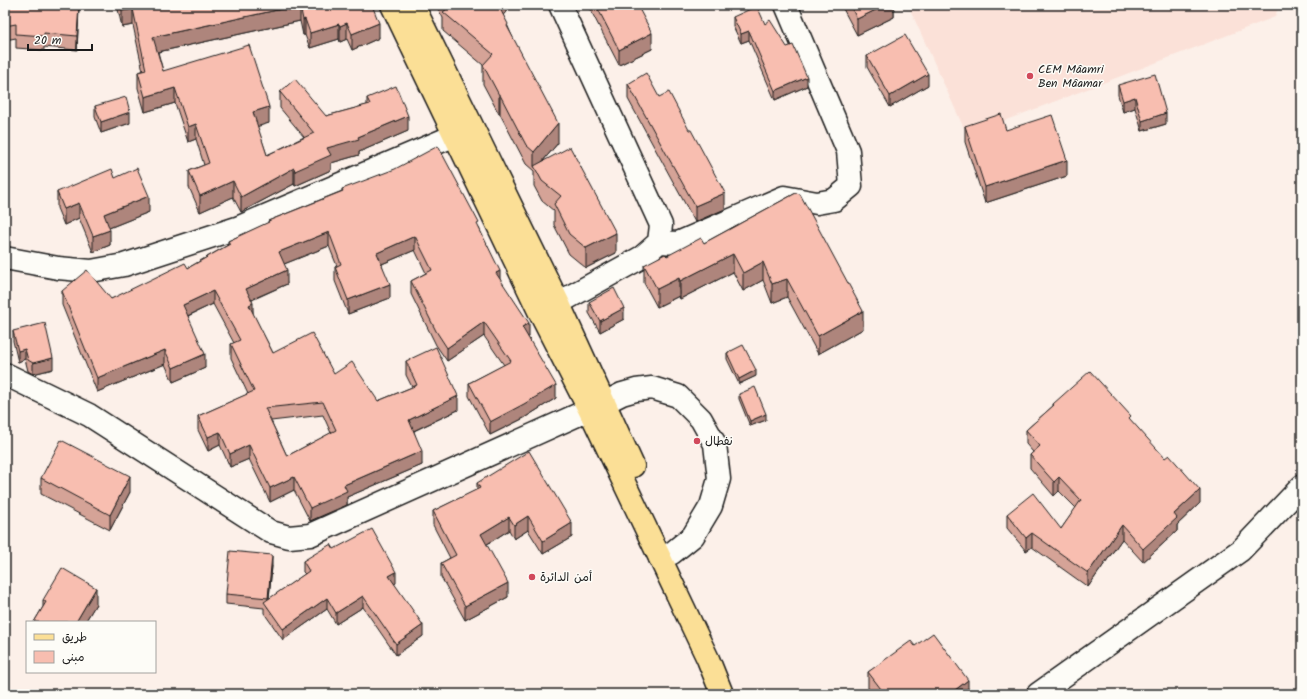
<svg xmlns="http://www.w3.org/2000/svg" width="1307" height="699" font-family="Kalam,'Playpen Sans Arabic',sans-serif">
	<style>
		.built { fill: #fbe1d8 }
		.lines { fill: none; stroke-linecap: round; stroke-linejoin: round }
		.minor-casing { stroke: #1c1c1c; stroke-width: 25 }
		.major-casing { stroke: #1c1c1c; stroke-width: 25 }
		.minor { stroke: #fdfcf7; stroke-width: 22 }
		.major { stroke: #fbdf96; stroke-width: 22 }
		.wall { fill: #d5a397; stroke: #1c1c1c; fill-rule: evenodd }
		.shaded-wall { fill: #ae857b; stroke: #1c1c1c }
		.building { fill: #f8beb0; stroke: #1c1c1c; fill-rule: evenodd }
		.poi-dot { fill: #d1495b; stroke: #fdfcf7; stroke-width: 1.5 }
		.labels { text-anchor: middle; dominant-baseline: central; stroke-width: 3; stroke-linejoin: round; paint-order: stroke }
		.poi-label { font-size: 12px; fill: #1c1c1c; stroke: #fdfcf7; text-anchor: start }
	</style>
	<rect width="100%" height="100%" fill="#fcf0e9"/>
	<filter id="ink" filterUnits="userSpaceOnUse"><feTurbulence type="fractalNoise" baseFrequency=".025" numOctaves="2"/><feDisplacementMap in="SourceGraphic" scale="8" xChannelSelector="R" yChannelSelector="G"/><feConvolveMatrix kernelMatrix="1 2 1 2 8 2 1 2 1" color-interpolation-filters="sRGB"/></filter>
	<g filter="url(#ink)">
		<path class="built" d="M908,5H1279L1275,17L967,135Z"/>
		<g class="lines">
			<g class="minor-casing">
				<path id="minor" d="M659,242L678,243L784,197L817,203L834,200L851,186L848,151L786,5
					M5,258L58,268L91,271L124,265L237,228L472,128
					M542,312L642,257L659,242L661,225L560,5
					M5,374L89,415L271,532L289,537L310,535L604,403L622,394L636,390L652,388L678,396L701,419L715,444L719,479L711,506L693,536L672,553L660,558
					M1038,694L1241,550L1302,486"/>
			</g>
			<g class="major-casing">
				<path id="major" d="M392,5L540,313L589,409L660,558L708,659L722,694
					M413,5L558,302L633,466"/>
			</g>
			<use href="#minor" class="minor"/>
			<use href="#major" class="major"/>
		</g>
		<path class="wall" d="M5,5H79L77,50L44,47V50L16,48V38L5,40Z
			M117,5H372L379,38L352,50L347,39L340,42L339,39L310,48L305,35H303L300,21L158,52L163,71L269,123L257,126L267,155L304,137L280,108V92L326,116L367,105V98L408,131L359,152V155L331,163V170L295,186L294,184L241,212L233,197L200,212L189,187V171L204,165L196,139L188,142L175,103L145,112L138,88V72L143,71L133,25L122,27Z
			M436,5H506V12L503,15L558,143L542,162L616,253L586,268L569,254L554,225V211L542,201L534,186V171L526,164L500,114H499L483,84V65L443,31V18Z
			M588,5H637L652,49L619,65Z
			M841,5H894V17L857,35Z
			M733,17L765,24L807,86L775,100L749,40L741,43L733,26Z
			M867,56L928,85L890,107L867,67Z
			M628,84L659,97L725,209L695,222L628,99Z
			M1118,85L1166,124L1142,131L1135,108L1123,112L1118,95Z
			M95,106L130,123L101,133L95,117Z
			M965,126L1006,130L1067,176L985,203L965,142Z
			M342,189L479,228L500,280L529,337H528L556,398L524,418L490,435L469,396V383L504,365L484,336L447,361L436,345L411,294V281L426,273L415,250L382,264L390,298L348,314L335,281V267L337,266L329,246L284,264L287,284L252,300L253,314L273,353L334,374L378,401L412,387L406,375V361L458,410L414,431L422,465L347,497V505L310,521L294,490L270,502L249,459L230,467L220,445L208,451L198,430V416L248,394L231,358V344L234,343L213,304L188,316L205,368L173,382L165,364L97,392L62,305V291L111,299L188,268L228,245V241L268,223V221L342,191ZM323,415L331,433L287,456L271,421Z
			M57,192L149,212L109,228L110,245L93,252L79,218L64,225L57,208Z
			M796,193L863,329L818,354L787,297L772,303L763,280L743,291L733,272L680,299L679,296L657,307L644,283V265L704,243Z
			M589,302L624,319L600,332L589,313Z
			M13,331L53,369L33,374L28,371L25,359L18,362L13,341Z
			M727,353L756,376L739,384L727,359Z
			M739,394L766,420L750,426L739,399Z
			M1053,404L1131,421L1200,503L1177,525V531L1143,562L1122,539L1088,587L1032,547L1026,551L1007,528V514L1061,529L1076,508L1059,491L1054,496L1030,468V455L1033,452L1026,444V430L1053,406Z
			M41,478L130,492L110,530L41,494Z
			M477,483L572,537L543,554L528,530L514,539L509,530L486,545L508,597L465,620L441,577V563L450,558L433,525V511L477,490Z
			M334,549L396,583L394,584L423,636L396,655L363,607L336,624L327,609L283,640L264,613V608L226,604V594L272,566L269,599L305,574L303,572V561Z
			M43,600L96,604L85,622H34L43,607Z
			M915,646L968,694H873L868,688V672Z"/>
		<path class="shaded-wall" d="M79,5V9L77,50V36Z
			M300,5V21L153,53V37Z
			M497,5H506V12L497,22Z
			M886,5H894V17L857,35V19Z
			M133,9V25L122,27V11Z
			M305,19V35H303V20Z
			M347,23V39L340,42V26Z
			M379,23V38L352,50V34Z
			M339,24V39L310,48V33Z
			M749,31V40L741,43V34Z
			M652,33V49L619,65V50Z
			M928,74V85L890,107V96Z
			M807,77V86L775,100V91Z
			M175,88V103L145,112V97Z
			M499,95H500V114H499Z
			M1135,97V108L1123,112V101Z
			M269,107V123L253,128V112Z
			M130,112V123L101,133V122Z
			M1166,113V124L1142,131V121Z
			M408,116V131L359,152V155L331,163V170L295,186V171L327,148L358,137Z
			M558,123V143L536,169L534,166V152Z
			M196,124V139L188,142V127Z
			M1067,160V176L985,203V187Z
			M294,168V184L241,212V197Z
			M233,181V197L200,212V196Z
			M725,193V209L695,222V206Z
			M149,196V212L104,230V214Z
			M79,203V218L64,225V209Z
			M110,230V245L93,252V236Z
			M329,232V246L279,266V252Z
			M616,233V253L586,268V248Z
			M415,236V250L377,266V253Z
			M733,254V272L680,299V281Z
			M763,262V280L743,291V273Z
			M287,270V284L246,302V289Z
			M500,271V285L496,273Z
			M679,278V296L657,307V289Z
			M787,279V297L772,303V284Z
			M390,284V298L348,314V300Z
			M213,291V304L183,318V305Z
			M253,303V317L249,305Z
			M624,308V319L600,332V321Z
			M863,311V329L818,354V336Z
			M484,322V336L447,361V348Z
			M529,323V337L522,341V327Z
			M25,349V359L18,362V351Z
			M165,350V364L97,392V378Z
			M205,354V368L173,382V368Z
			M53,358V369L33,374V363Z
			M756,370V376L739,384V379Z
			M556,385V398L524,418L490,435V422Z
			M458,396V410L409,433V420Z
			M766,414V420L750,426V421Z
			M220,432V445L208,451V437Z
			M249,445V459L230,467V454Z
			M422,451V465L347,497V505L310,521V508L344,485Z
			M130,476V492L110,530V515Z
			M294,477V490L270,502V488Z
			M1059,477V491L1054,496V482Z
			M1200,490V503L1177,525V531L1143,562V549L1174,514Z
			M528,516V530L514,539V525Z
			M509,517V530L481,548V534Z
			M572,523V537L543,554V541Z
			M1122,525V539L1088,587V573Z
			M1032,533V547L1026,551V538Z
			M272,555V566L268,608V598Z
			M396,572V583L389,587V576Z
			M508,583V597L465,620V606Z
			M96,588V604L85,622H76Z
			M363,596V607L336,624V613Z
			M327,598V609L283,640V629Z
			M423,625V636L396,655V644Z
			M968,680V694H950Z"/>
		<path class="building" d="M5,5H79L77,36L44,33V36L16,34V24L5,26Z
			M121,5H372L379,23L352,34L347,23L340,26L339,24L310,33L305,19L303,20L300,5L153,37L163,71L249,45L269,107L253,112L267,155L314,133L280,92L295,79L326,116L370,104L367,98L396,86L408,116L358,137L359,139L327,148L331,155L295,171L294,168L241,197L233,181L200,196L189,171L209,163L196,124L188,127L175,88L145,97L138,72L146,70L133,9L122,11Z
			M445,5H498L508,24L507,26L558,123L534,152L526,145L500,95H499L483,65L493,54L443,12L447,9Z
			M596,5H637L652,33L619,50Z
			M850,5H886L857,19Z
			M757,6L765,24L770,20L787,47L793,45L807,77L775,91L749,31L741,34L733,17Z
			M905,35L928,74L890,96L867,56Z
			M646,73L659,97L669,92L689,130H691L725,193L695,206L628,84Z
			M1155,74L1166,113L1142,121L1135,97L1123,101L1118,85Z
			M126,97L130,112L101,122L95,106Z
			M1001,114L1006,130L1052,115L1067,160L985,187L965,126Z
			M438,146L479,223L477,224L500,271L496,273L529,323L522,327L556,385L524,404L490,422L469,383L511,361L484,322L447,348L436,331L411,281L432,270L415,236L377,253L390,284L348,300L335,267L341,264L329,232L279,252L287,270L246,289L253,303L249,305L273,353L312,333L334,374L352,362L378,401L417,385L406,361L436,347L458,396L409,420L422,451L344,485L347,491L310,508L294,477L270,488L249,445L230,454L220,432L208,437L198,416L254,391L231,344L240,340L213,291L183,305L205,354L173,368L165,350L97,378L62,291L87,270L111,299L185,263L188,268L230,244L228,241L269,222L268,221L343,191L342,189L395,169ZM323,402L336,430L287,456L265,408Z
			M570,147L616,233L586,248L569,234L554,204L561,196L542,181L534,166Z
			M137,168L149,196L104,214L110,230L93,236L79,203L64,209L57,192L112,169L115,178Z
			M796,193L800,194L863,311L818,336L787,279L772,284L763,262L743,273L733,254L680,281L679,278L657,289L644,265L665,254L667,256L701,238L704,243Z
			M614,288L624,308L600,321L589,302Z
			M45,323L53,358L33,363L28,360L25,349L18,351L13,331Z
			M743,345L756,370L739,379L727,353Z
			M1090,371L1131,416L1129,418L1165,458L1169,455L1200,490L1174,514L1177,518L1143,549L1122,525L1088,573L1032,533L1026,538L1007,514L1033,493L1061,529L1081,500L1059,477L1054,482L1030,455L1040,446L1026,430L1054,405L1053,404Z
			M755,387L766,414L750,421L739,394Z
			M61,440L130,476L110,515L41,478Z
			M529,451L572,523L543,541L528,516L514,525L509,517L481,534L508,583L465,606L441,563L456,555L433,511L480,488L477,483Z
			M372,529L396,572L389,576L423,625L396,644L363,596L336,613L327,598L283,629L264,602L309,571L303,561L331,544L334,549Z
			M230,551L272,555L268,598L226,594Z
			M62,568L96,588L76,622H34L46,602L43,600Z
			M933,633L968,680L950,694H883L884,693L868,672L911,641L915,646Z"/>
	</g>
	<g class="poi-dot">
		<circle cx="1030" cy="76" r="4"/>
		<circle cx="697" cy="441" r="4"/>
		<circle cx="532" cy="577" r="4"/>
	</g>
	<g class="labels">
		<g class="poi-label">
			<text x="1038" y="69">CEM Mâamri<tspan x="1038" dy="14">Ben Mâamar</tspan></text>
			<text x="705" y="441">نفطال</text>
			<text x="540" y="577">أمن الدائرة</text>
		</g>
	</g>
	<rect width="1307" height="699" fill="none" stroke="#fdfcf7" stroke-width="20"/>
	<rect x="10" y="10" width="1287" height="679" fill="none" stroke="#1c1c1c" stroke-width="1.5" filter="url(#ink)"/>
	<rect x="26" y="621" width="130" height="52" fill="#fdfcf7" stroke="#a3a29f"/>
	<rect x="34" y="634" width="20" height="6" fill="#fbdf96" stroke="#a3a29f"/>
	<text x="62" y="641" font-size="12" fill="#1c1c1c">طريق</text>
	<rect x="34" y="651" width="20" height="12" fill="#f8beb0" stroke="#a3a29f"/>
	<text x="62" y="661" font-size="12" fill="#1c1c1c">مبنى</text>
	<path d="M28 44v6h64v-6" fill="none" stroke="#1c1c1c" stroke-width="2"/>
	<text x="34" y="44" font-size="12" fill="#1c1c1c" stroke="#fdfcf7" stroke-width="3" paint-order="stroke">20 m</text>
</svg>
